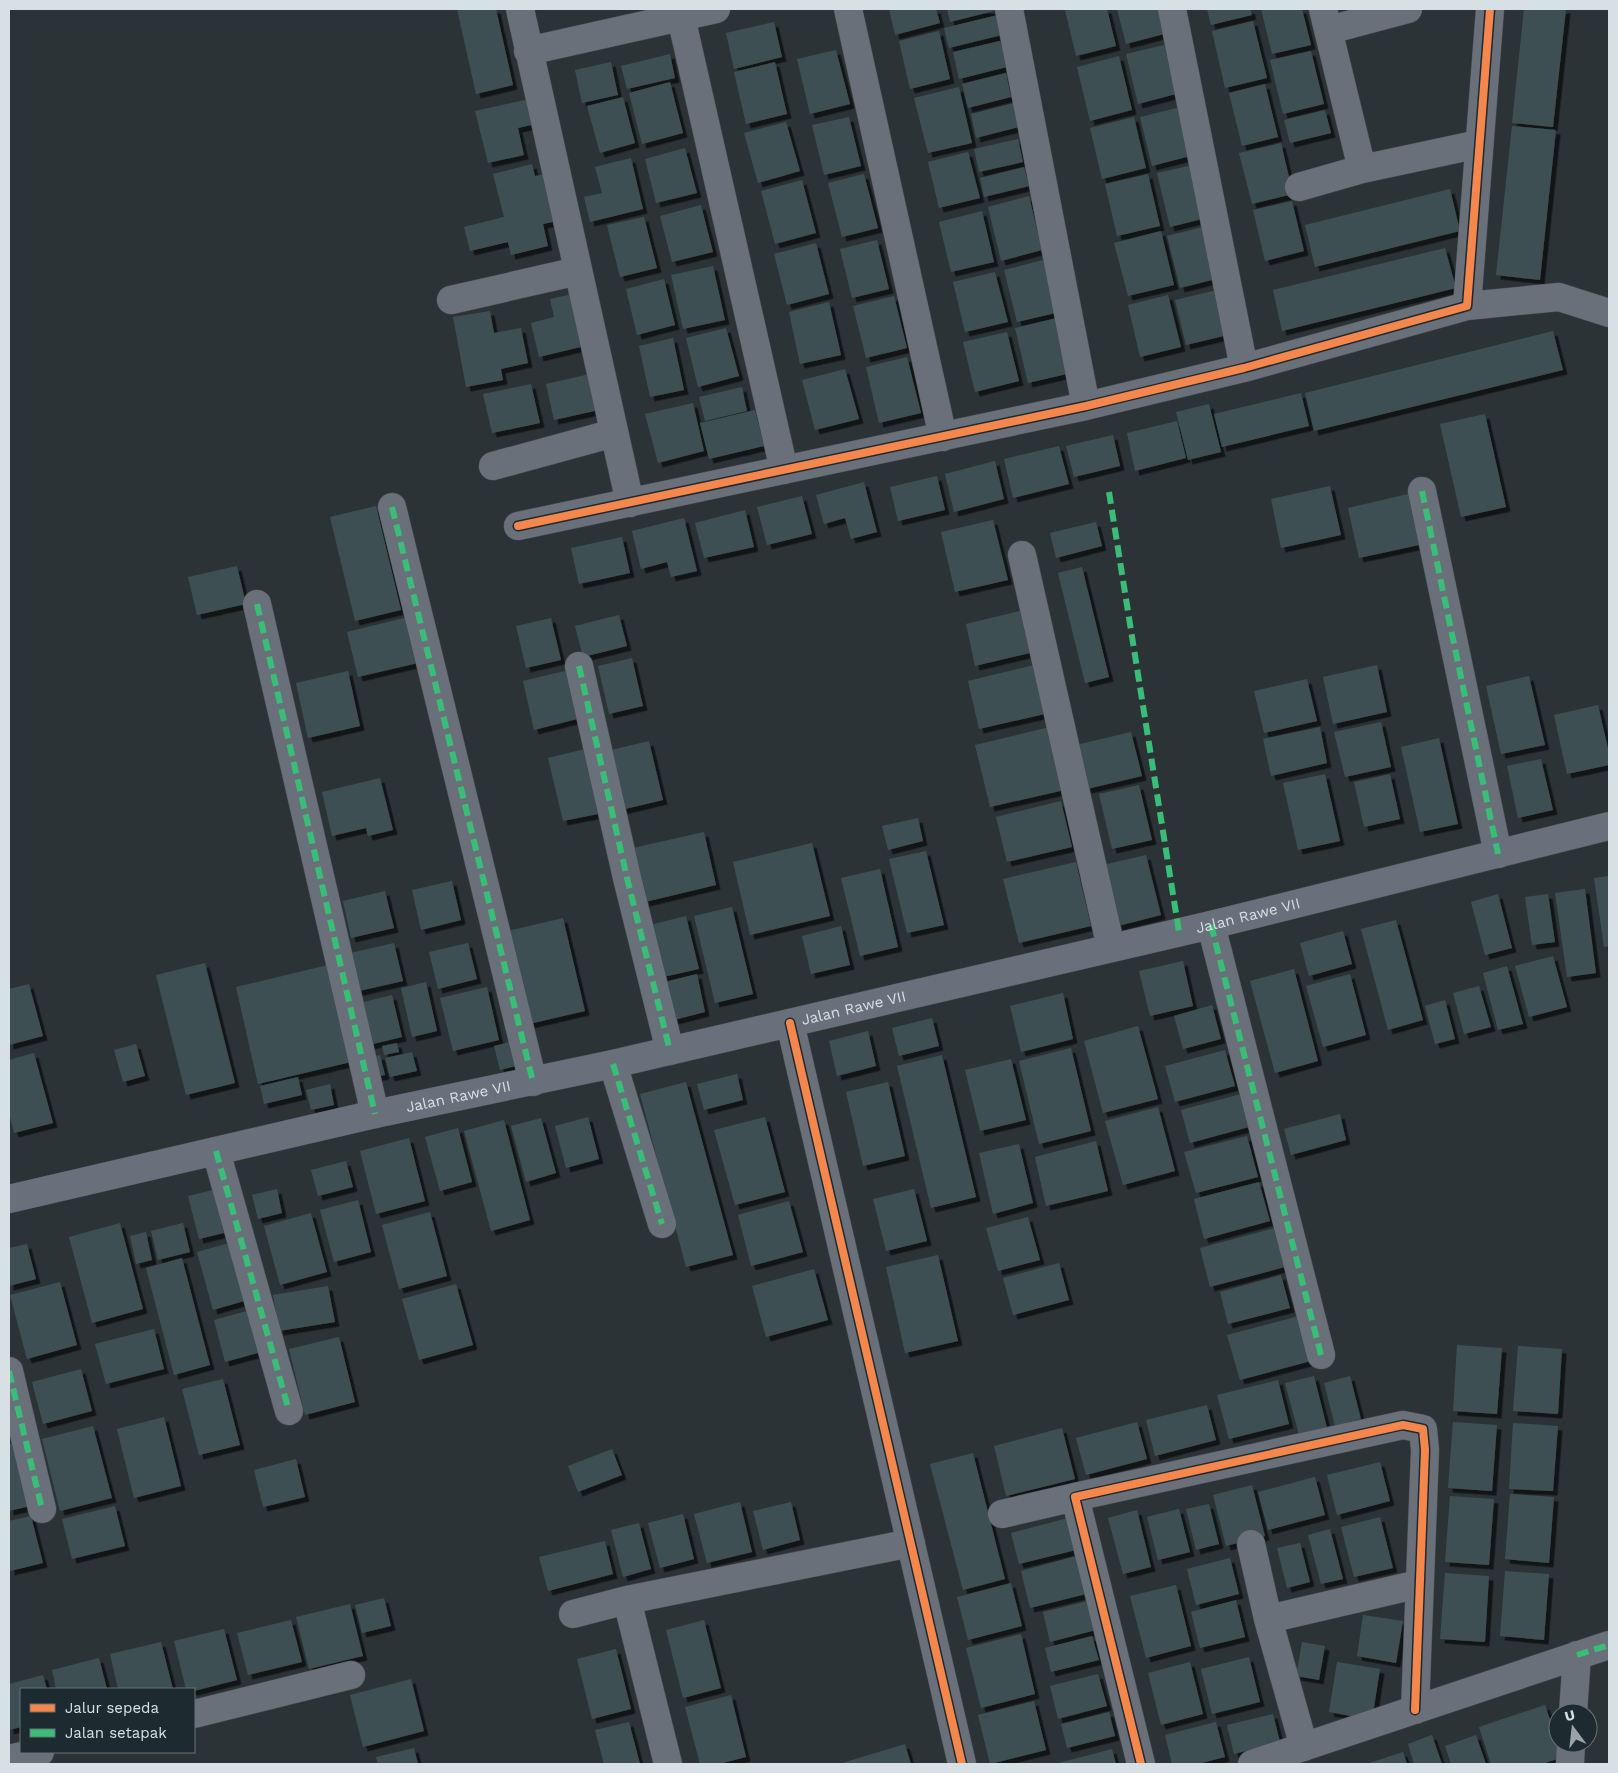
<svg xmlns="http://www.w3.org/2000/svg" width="1618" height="1773" font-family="'Work Sans',sans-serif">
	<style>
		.building { fill: #3e5052; filter: url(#shadow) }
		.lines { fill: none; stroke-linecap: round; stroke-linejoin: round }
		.minor-casing { stroke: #484e52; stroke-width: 29 }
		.major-casing { stroke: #484e52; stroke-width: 29 }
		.minor { stroke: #69707a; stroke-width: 28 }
		.major { stroke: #68707c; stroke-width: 28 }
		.quiet { stroke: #3abd76; stroke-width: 6; stroke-dasharray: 12 6; stroke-linecap: butt }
		.cycleway-casing { stroke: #1d2b31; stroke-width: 11 }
		.cycleway { stroke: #f5874c; stroke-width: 8 }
		.labels { text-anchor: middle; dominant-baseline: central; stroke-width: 4; stroke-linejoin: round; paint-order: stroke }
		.street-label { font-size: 15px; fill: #d7e0e4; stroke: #1d2b31 }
	</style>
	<defs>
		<filter id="shadow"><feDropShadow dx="4.5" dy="4.5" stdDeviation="0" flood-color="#0009"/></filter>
	</defs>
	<rect width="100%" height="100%" fill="#2c3337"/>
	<path class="building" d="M457,9H496L513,85L476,94Z
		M889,9H936L940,23L895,35Z
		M947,9H993L994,11L950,22Z
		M1069,9H1107L1116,46L1076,56L1065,10Z
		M1117,9H1158L1164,34L1126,44Z
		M1207,9H1250L1252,15L1211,25Z
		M1261,9H1302L1311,45L1272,54Z
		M1524,9H1566L1553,127L1512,123Z
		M998,15L1002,35L949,48L944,28Z
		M1253,21L1267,78L1225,88L1212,31Z
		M774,22L782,57L734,69L726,33Z
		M939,31L950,79L910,89L899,41Z
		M1000,41L1007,67L959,79L953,52Z
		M1164,45L1176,94L1138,104L1126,54Z
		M836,50L850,104L810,114L797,59Z
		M1311,51L1324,104L1283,114L1270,60Z
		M670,54L675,78L627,89L621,66Z
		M1119,56L1132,110L1090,121L1077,67Z
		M611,62L618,95L582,103L575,70Z
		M775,62L787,114L746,124L734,72Z
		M1006,73L1011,97L968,108L962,84Z
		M670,82L683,133L642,144L629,93Z
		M1265,84L1278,137L1242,146L1229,93Z
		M959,87L972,143L928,153L914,98Z
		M623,97L635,143L600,153L587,106Z
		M534,98L540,123L518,128L524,155L488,163L475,111Z
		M1014,103L1019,127L976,138L971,114Z
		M1177,108L1190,156L1152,166L1140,117Z
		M1325,110L1331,133L1290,143L1284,120Z
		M849,117L861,166L824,175L812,125Z
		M1134,117L1146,168L1102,179L1090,128Z
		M786,122L800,171L758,183L744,133Z
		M1512,126L1556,130L1540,280L1496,275Z
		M1018,139L1023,162L979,172L974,149Z
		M1281,143L1293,194L1252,204L1239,153Z
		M685,148L697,193L656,203L645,159Z
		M968,152L980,198L939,208L928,162Z
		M631,158L643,209L590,222L584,197L602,193L595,167Z
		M532,164L535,176L551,173L562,220L543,224L548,246L511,255L508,242L470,251L464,227L504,217L493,174Z
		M1193,165L1206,218L1170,227L1157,173Z
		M1024,167L1029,186L984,197L980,178Z
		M864,174L878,228L842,237L828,183Z
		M1148,174L1160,226L1117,236L1105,184Z
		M802,180L816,233L775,244L761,191Z
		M1450,189L1460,231L1315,267L1305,225Z
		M1029,196L1042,250L1001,261L988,207Z
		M1292,201L1304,251L1265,261L1253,210Z
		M701,205L713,252L672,262L660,216Z
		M982,211L994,262L951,272L939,222Z
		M644,217L657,268L620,277L607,225Z
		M1207,226L1220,278L1180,288L1167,236Z
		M1161,231L1174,285L1128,296L1114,243Z
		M877,240L889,289L852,298L840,249Z
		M816,243L829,294L787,305L774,254Z
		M1445,248L1456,288L1282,331L1273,290Z
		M1047,259L1060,312L1017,322L1004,270Z
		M713,266L725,320L683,329L671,275Z
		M995,272L1008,322L965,332L953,282Z
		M664,279L675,325L637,335L626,289Z
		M1217,290L1228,335L1186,345L1175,300Z
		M577,293L589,345L539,357L531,323L554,317L550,299Z
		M1168,295L1181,347L1140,357L1128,305Z
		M894,296L907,348L866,358L853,306Z
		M829,302L841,355L800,364L789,312Z
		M490,311L494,333L521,328L528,363L501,369L503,380L466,387L453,317Z
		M1057,318L1071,373L1028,383L1015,328Z
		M726,328L739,376L698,387L686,338Z
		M1553,331L1563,370L1314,431L1305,393Z
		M1007,332L1019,381L975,392L963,342Z
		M673,338L684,390L650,397L639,346Z
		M907,357L921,413L879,423L866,367Z
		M845,369L859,419L815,430L802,380Z
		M590,374L599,410L554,420L546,384Z
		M531,384L540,423L492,433L483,394Z
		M742,387L747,411L705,421L699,397Z
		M1301,393L1309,426L1222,447L1214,414Z
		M693,403L704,451L658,463L645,414Z
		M1209,404L1221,452L1188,460L1176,412Z
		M755,410L764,446L709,459L700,423Z
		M1485,414L1506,507L1461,517L1440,424Z
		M1177,421L1186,458L1135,471L1127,433Z
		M1113,435L1120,466L1074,477L1066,446Z
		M1059,446L1069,484L1013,498L1004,459Z
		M995,461L1004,499L954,512L945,474Z
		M937,476L945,510L898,521L890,487Z
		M864,482L877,532L851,539L845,518L824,524L816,495Z
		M1330,486L1341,535L1281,548L1271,499Z
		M1408,494L1419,545L1359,558L1348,508Z
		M802,496L812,534L767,545L757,507Z
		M376,506L401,610L355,621L330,517Z
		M745,510L754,547L704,558L695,523Z
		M684,518L697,571L671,577L667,562L641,569L632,531Z
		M993,520L1008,580L955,592L941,532Z
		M1096,522L1102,546L1056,558L1050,533Z
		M622,537L630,573L579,584L571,548Z
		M237,566L246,604L197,615L188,577Z
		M1082,567L1109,677L1085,683L1058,573Z
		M1020,611L1030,653L975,666L966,624Z
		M619,615L627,646L583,657L575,626Z
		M408,617L418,663L358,677L347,632Z
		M551,618L561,660L526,668L516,626Z
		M632,658L643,706L609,714L598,666Z
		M1038,664L1049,713L979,729L968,681Z
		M1377,665L1387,712L1333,724L1323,677Z
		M573,669L585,717L534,730L523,681Z
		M348,671L360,726L308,738L296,683Z
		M1529,676L1545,745L1501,754L1486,686Z
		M1307,679L1317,721L1264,733L1254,691Z
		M1598,705L1609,753V765L1567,774L1554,715Z
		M1381,722L1391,767L1345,777L1334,732Z
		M1054,726L1069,789L990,807L975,745Z
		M1320,727L1327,763L1271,776L1263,739Z
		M1131,732L1142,776L1087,789L1076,745Z
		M1439,738L1458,824L1420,832L1401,747Z
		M649,741L663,800L621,810L607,751Z
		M589,748L603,813L563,821L548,758Z
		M1541,759L1553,810L1518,818L1507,766Z
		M1325,774L1340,841L1298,850L1283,783Z
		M1390,774L1400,819L1364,827L1354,782Z
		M380,778L393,830L368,836L366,828L332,836L322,792Z
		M1139,785L1152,840L1112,849L1099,794Z
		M1061,801L1072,847L1007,862L996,817Z
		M918,818L923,841L888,850L882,826Z
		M704,832L716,885L645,902L633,848Z
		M812,843L830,916L750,935L733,862Z
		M926,851L944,925L907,933L889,859Z
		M1146,855L1161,915L1118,926L1103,865Z
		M1076,862L1091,926L1019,943L1003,879Z
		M880,869L898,947L860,956L841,878Z
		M1609,876V946L1604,947L1594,878Z
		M452,881L461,920L421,930L412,890Z
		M1585,889L1596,973L1567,977L1555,893Z
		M385,891L394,928L351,938L343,901Z
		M1498,894L1512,948L1485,955L1471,902Z
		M1548,894L1555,942L1532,945L1525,897Z
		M732,907L753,994L715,1003L694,916Z
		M686,916L699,969L663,977L650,925Z
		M563,918L585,1011L529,1024L508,931Z
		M1396,920L1423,1020L1388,1030L1361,929Z
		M841,926L850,965L811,974L802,936Z
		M1343,931L1352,964L1309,976L1300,943Z
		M394,943L403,981L355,992L346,954Z
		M468,943L477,979L438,989L429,952Z
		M1553,956L1567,1007L1529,1017L1515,966Z
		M1183,961L1193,1006L1150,1016L1139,971Z
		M205,963L235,1083L186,1095L156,975Z
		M328,965L351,1062L258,1084L236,987Z
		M1507,966L1523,1024L1498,1030L1483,973Z
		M1294,969L1318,1061L1275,1073L1250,981Z
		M697,974L705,1012L674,1020L665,982Z
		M1350,974L1366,1035L1323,1047L1306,986Z
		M426,982L437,1031L412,1037L401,988Z
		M29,984L43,1036L9,1045V989Z
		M1479,986L1491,1027L1464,1034L1453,993Z
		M487,987L499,1040L453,1051L440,998Z
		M1063,993L1073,1039L1021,1052L1010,1006Z
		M392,995L402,1037L365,1046L356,1004Z
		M1445,1000L1455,1039L1435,1044L1425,1006Z
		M1212,1005L1221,1039L1183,1049L1174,1016Z
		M932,1018L939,1046L899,1056L892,1028Z
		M1138,1026L1158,1099L1103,1113L1084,1041Z
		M868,1031L876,1066L837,1076L829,1041Z
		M518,1040L524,1064L500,1070L494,1046Z
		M397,1043L399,1052L384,1055L382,1046Z
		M136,1044L145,1076L123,1082L114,1050Z
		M1071,1048L1091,1131L1039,1144L1019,1061Z
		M1225,1050L1235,1086L1175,1102L1165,1066Z
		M412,1052L417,1071L390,1077L385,1058Z
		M34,1053L53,1123L14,1133L9,1113V1060Z
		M380,1055L385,1075L370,1078L366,1059Z
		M942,1055L976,1197L931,1208L897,1066Z
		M1011,1059L1026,1120L980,1131L965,1070Z
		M737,1074L743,1100L704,1110L697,1084Z
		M298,1077L302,1095L264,1104L260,1086Z
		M686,1082L733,1255L686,1267L640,1094Z
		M888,1082L905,1156L863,1166L846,1092Z
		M330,1084L334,1105L311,1110L306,1090Z
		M1241,1094L1249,1127L1190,1143L1181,1110Z
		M1158,1107L1175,1171L1123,1185L1105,1121Z
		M1340,1114L1346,1140L1291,1155L1284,1129Z
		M588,1117L599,1159L566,1168L555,1126Z
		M765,1117L785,1192L735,1205L714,1130Z
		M541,1118L556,1173L526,1182L511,1126Z
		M504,1120L530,1220L491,1231L464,1131Z
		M458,1128L472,1182L440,1191L425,1137Z
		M1247,1136L1258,1177L1196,1193L1184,1152Z
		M409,1138L425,1201L376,1214L360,1151Z
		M1096,1141L1108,1191L1046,1206L1035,1157Z
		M1019,1144L1033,1203L993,1214L979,1153Z
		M346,1161L353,1187L318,1196L311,1170Z
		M1259,1182L1270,1221L1204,1239L1194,1199Z
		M277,1189L282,1213L258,1219L252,1195Z
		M914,1189L927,1241L886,1251L873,1199Z
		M213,1190L224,1233L199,1239L188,1196Z
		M358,1200L371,1252L334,1262L320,1210Z
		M789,1201L803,1252L751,1266L738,1215Z
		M430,1212L447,1276L399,1289L382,1225Z
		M311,1213L327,1272L280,1285L264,1226Z
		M1028,1217L1040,1260L998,1271L986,1228Z
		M120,1223L143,1309L92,1323L69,1237Z
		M183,1223L190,1252L158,1260L151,1231Z
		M1275,1228L1285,1267L1210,1287L1200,1248Z
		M146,1232L152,1260L136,1264L130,1236Z
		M229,1243L244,1301L213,1310L197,1252Z
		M27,1244L36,1279L9,1286V1248Z
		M938,1255L958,1341L905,1353L886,1267Z
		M182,1258L210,1365L174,1375L146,1268Z
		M1059,1263L1069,1300L1013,1315L1003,1278Z
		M814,1269L828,1320L766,1337L752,1286Z
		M1281,1275L1290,1308L1228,1324L1220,1292Z
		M60,1282L77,1345L27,1359L10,1295Z
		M456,1284L473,1345L419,1360L402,1299Z
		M328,1286L335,1322L279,1331L273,1295Z
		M247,1311L258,1353L225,1362L214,1320Z
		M1299,1316L1311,1361L1240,1380L1227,1335Z
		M154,1329L164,1369L106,1384L95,1344Z
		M339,1337L355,1402L305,1415L289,1349Z
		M1457,1345L1502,1348L1497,1414L1453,1411Z
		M1518,1346L1562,1349L1558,1414L1513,1411Z
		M81,1369L92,1411L43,1424L32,1382Z
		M1314,1376L1327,1428L1299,1435L1285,1383Z
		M1350,1376L1361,1419L1335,1426L1324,1383Z
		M223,1379L240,1445L199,1455L182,1389Z
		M1278,1380L1289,1424L1229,1439L1217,1395Z
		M1207,1405L1216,1440L1155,1456L1146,1420Z
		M164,1417L181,1486L134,1498L117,1429Z
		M1137,1422L1147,1459L1086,1475L1076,1438Z
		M1453,1422L1497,1425L1492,1491L1448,1488Z
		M1513,1423L1558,1426L1553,1491L1509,1489Z
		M93,1426L112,1498L60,1511L42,1439Z
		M1062,1428L1075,1479L1006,1496L994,1446Z
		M24,1441L39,1504L9,1511V1444Z
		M612,1449L622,1475L578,1492L568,1466Z
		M973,1453L1005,1579L963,1590L930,1464Z
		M296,1459L305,1497L263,1507L254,1470Z
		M1380,1462L1390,1501L1337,1515L1327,1475Z
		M1315,1477L1325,1515L1268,1530L1258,1492Z
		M1252,1485L1265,1536L1226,1546L1213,1495Z
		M1510,1494L1554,1497L1549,1563L1505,1559Z
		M1450,1496L1494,1499L1489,1565L1445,1562Z
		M740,1502L752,1552L707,1563L694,1514Z
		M791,1502L800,1540L763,1550L753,1511Z
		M1209,1504L1219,1544L1196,1550L1186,1509Z
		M115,1506L125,1546L72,1559L62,1519Z
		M1179,1509L1190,1552L1158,1560L1147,1517Z
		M1137,1510L1151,1567L1123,1574L1108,1518Z
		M683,1514L694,1559L660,1568L648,1523Z
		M31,1516L43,1563L10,1571L9,1521Z
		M1380,1517L1393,1568L1354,1577L1341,1527Z
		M1068,1518L1076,1550L1019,1564L1011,1533Z
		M639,1523L651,1569L623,1577L611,1530Z
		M1330,1529L1343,1579L1321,1584L1308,1535Z
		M605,1541L613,1574L548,1591L539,1557Z
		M1300,1543L1310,1582L1287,1588L1277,1548Z
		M1076,1556L1086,1594L1030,1608L1021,1571Z
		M1230,1558L1239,1594L1196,1605L1187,1569Z
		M1505,1571L1549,1574L1544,1640L1500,1636Z
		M1445,1573L1489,1576L1485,1642L1440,1639Z
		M1011,1583L1022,1626L968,1640L957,1597Z
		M1176,1585L1191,1646L1146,1658L1130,1596Z
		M384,1598L391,1626L362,1633L355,1605Z
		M1236,1600L1245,1637L1200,1648L1191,1612Z
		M1088,1601L1096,1630L1050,1642L1043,1612Z
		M350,1604L363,1656L309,1669L296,1617Z
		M1363,1615L1403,1621L1396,1663L1357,1656Z
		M291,1620L302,1662L248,1675L237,1633Z
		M704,1620L721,1688L683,1698L666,1630Z
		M224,1629L237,1680L194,1691L186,1689L174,1641Z
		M1021,1634L1035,1694L981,1708L966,1648Z
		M1092,1636L1099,1660L1051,1672L1045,1648Z
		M161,1642L173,1689H118L110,1654Z
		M1302,1642L1325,1646L1319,1680L1296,1676Z
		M616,1649L631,1709L592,1719L577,1659Z
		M1249,1657L1260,1702L1212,1714L1201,1669Z
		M99,1658L107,1689H56L52,1670Z
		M1190,1662L1203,1714L1161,1725L1148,1673Z
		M1337,1662L1380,1669L1372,1720L1329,1712Z
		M1098,1674L1107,1706L1058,1719L1050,1686Z
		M43,1675L47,1689H21V1727L9,1730V1684Z
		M411,1679L424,1731L363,1747L350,1695Z
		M731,1695L746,1757L719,1764H700L685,1707Z
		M1034,1701L1046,1750L990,1764L978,1715Z
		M1545,1705L1563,1757L1542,1764H1491L1479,1727Z
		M1109,1712L1115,1736L1067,1748L1061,1724Z
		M1273,1714L1280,1742L1234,1754L1227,1725Z
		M629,1722L640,1764H604L595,1730Z
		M1216,1722L1225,1757L1198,1764H1172L1165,1735Z
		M1432,1735L1442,1764H1414L1408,1744Z
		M1476,1735L1486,1764H1451L1445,1746Z
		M905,1744L911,1764H839Z
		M414,1748L418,1764H378L376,1757Z
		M1112,1749L1116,1764H1055Z
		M1403,1752L1407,1764H1366Z"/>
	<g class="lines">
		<g class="minor-casing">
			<path id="minor" d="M520,9L630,503
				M848,9L943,437
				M1009,9L1086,406
				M1172,9L1244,368
				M1323,9L1362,169
				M681,17L784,470
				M1329,30L1408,9
				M528,51L716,9
				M1299,187L1362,169L1479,144
				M451,300L578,271
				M1467,306L1559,297L1609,313
				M493,466L614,433
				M1422,491L1498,854
				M392,507L533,1082
				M518,526L1086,406L1244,368L1467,306L1490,9
				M1022,555L1111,948
				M257,604L375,1114
				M579,666L627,878L670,1051
				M1211,925L1321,1355
				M790,1023L962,1764
				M613,1064L662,1224
				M216,1151L289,1411
				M9,1371L42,1509
				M1002,1514L1075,1497
				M1251,1544L1268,1619L1304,1747
				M627,1600L668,1764
				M573,1614L627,1600L911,1543
				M1268,1619L1419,1584
				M1573,1713L1577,1655
				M194,1714L351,1675
				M9,1759L40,1752
				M1141,1764L1075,1497L1403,1425L1423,1429L1425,1450L1415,1710
				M1252,1764L1609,1645
				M1570,1764L1571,1743"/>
		</g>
		<g class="major-casing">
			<g id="major">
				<path id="s1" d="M9,1199L375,1114L613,1064L1211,925L1609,826"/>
			</g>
		</g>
		<use href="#minor" class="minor"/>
		<use href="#major" class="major"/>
		<path class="quiet" d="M1422,491L1498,854
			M1109,492L1179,932
			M392,507L533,1082
			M257,604L375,1114
			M579,666L627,878L670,1051
			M1211,925L1321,1355
			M613,1064L662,1224
			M216,1151L289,1411
			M9,1371L42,1509
			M1577,1655L1609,1645"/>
		<g class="cycleway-casing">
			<path id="cycleway" d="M518,526L1086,406L1244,368L1467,306L1490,9
				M790,1023L962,1764
				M1141,1764L1075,1497L1403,1425L1423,1429L1425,1450L1415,1710"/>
		</g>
		<use href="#cycleway" class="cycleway"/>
	</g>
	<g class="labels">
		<g class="street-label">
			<text stroke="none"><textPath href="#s1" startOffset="1271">Jalan Rawe VII</textPath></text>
			<text stroke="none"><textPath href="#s1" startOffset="866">Jalan Rawe VII</textPath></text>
			<text stroke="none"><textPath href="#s1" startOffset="461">Jalan Rawe VII</textPath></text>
		</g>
	</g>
	<rect width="1618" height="1773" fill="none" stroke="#d7e0e4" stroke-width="20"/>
	<rect x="20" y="1688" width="175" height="65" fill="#1d2b31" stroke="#677379"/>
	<rect x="30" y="1704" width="25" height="8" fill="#f5874c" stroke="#677379"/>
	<text x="65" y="1713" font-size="15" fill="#d7e0e4">Jalur sepeda</text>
	<rect x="30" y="1729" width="25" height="8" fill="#3abd76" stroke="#677379"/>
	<text x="65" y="1738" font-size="15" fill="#d7e0e4">Jalan setapak</text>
	<g transform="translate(1573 1728) rotate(345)"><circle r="24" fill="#1d2b31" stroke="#677379"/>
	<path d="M0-4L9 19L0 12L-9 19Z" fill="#9ba3a7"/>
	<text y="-8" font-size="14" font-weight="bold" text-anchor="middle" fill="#d7e0e4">U</text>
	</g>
</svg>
